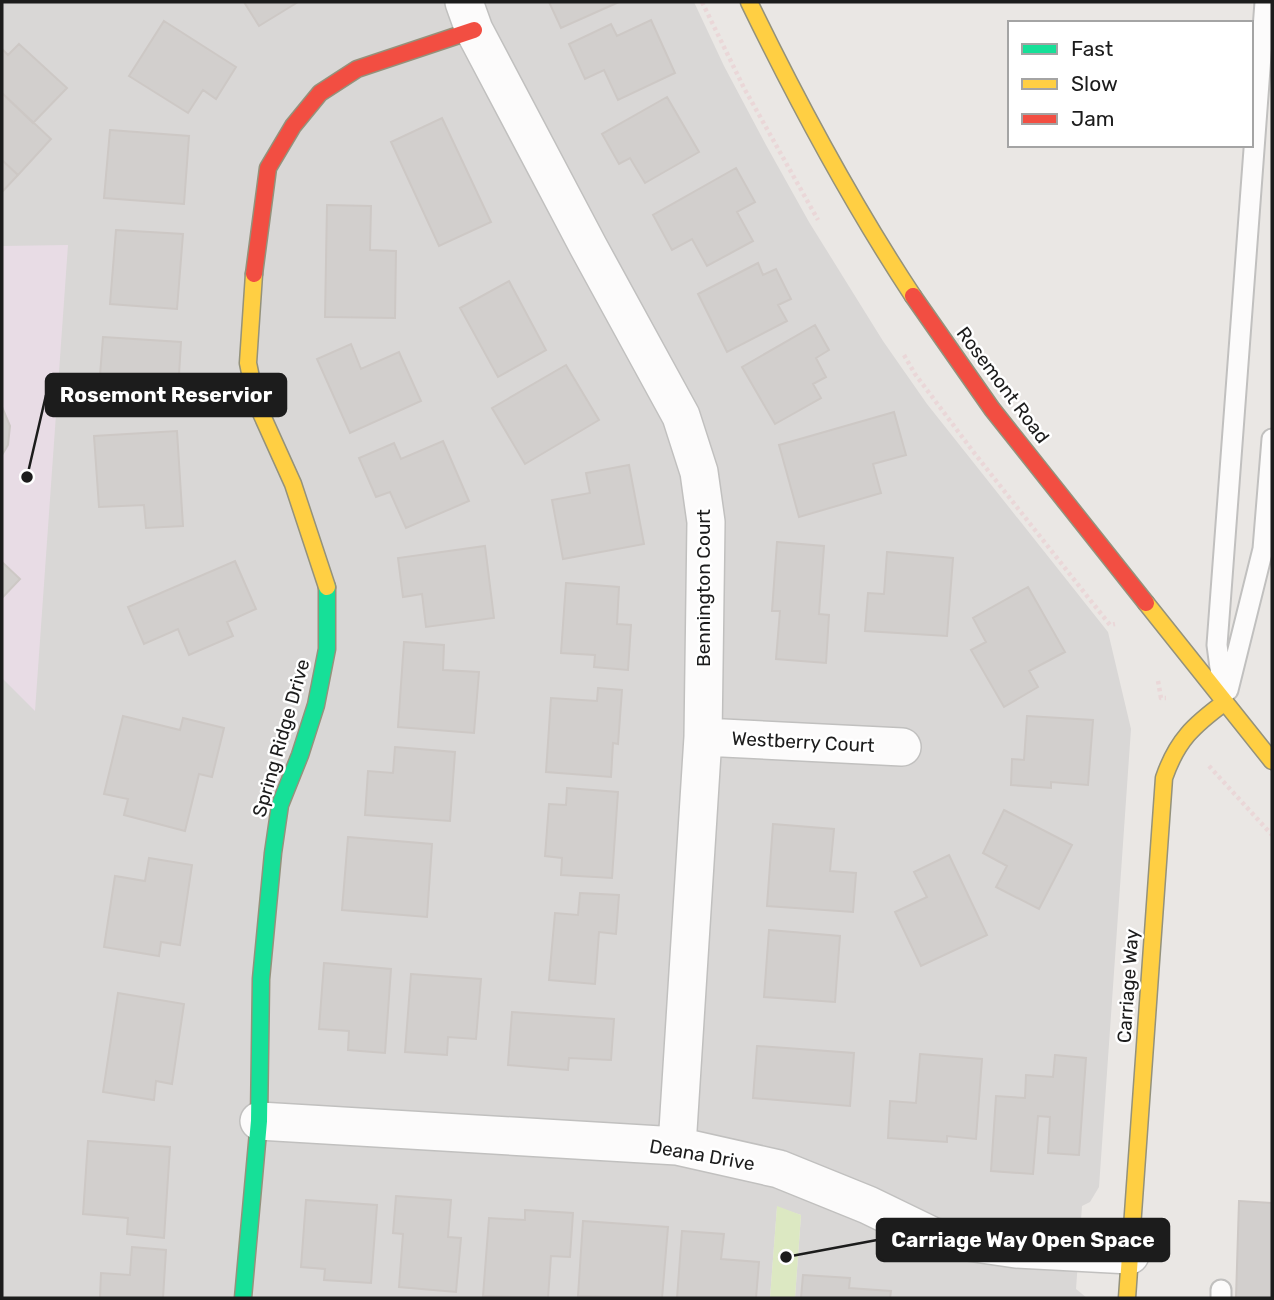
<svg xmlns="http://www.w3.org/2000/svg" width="1274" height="1300" font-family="Rubik,sans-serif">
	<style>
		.residential { fill: #d9d7d6 }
		.industrial { fill: #e8dce5 }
		.grass { fill: #dce8c2 }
		.building { fill: #d2cfcd; stroke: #cdc8c5; stroke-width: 2 }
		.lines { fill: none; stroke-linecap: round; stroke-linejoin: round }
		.lane-casing { stroke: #c1c0bf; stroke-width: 23 }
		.street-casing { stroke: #c1c0bf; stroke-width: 40 }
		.fast-casing { stroke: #94927c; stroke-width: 19 }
		.slow-casing { stroke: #94927c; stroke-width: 19 }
		.jam-casing { stroke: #94927c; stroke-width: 19 }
		.path { stroke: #ead7d8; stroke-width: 4.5; stroke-dasharray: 3.5 3.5; stroke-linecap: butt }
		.lane { stroke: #fcfbfb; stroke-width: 19 }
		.street { stroke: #fcfbfb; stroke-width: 37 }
		.fast { stroke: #16e098; stroke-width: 16 }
		.slow { stroke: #ffcf43; stroke-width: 16 }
		.jam { stroke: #f24e42; stroke-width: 16 }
		.labels { text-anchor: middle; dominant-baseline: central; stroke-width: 5; stroke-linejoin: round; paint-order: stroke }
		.street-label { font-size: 19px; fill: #1c1c1c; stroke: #fff }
		.leader { fill: none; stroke: #1c1c1c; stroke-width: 2.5 }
		.callout-dot { fill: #1c1c1c; stroke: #fff; stroke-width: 2.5 }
		.callout { fill: #1c1c1c; stroke: #1c1c1c; stroke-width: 2.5 }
		.callout-label { font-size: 21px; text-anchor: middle; font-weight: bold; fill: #fff }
	</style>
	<rect width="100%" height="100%" fill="#eae7e4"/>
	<path class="residential" d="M2,2H694L724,66L766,145L809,222L883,341L927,404L1108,632L1131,729L1099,1187L1090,1202L1082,1206L1076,1289L1087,1298H795L801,1215L777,1207L770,1298H2Z"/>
	<path class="industrial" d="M68,245L35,711L2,678V246Z"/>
	<path class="grass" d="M777,1206L801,1215L795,1298H770Z"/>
	<path class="building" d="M244,2H298L259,26Z
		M549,2H619L561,28Z
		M651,20L675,73L618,100L604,70L585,79L569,44L611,24L617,36Z
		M164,21L236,67L216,99L203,90L188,113L129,76Z
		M19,44L67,88L33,123L2,93V49L8,55Z
		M2,93L51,139L18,175L2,160Z
		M667,97L699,152L645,183L630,158L619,164L602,134Z
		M442,118L491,222L439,246L391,142Z
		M110,130L189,136L184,204L104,198Z
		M2,160L18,175L2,192Z
		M736,168L755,202L737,212L753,241L707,266L692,239L672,250L653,215Z
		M327,205L371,206L370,250L396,251L395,318L325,317Z
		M116,230L183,234L177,309L110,304Z
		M758,263L763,275L776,269L791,299L778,305L787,321L727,352L698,294Z
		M509,281L546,350L498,377L460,308Z
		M815,325L829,350L816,358L826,377L813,384L821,398L775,424L742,367Z
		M103,337L181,342L177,407L98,401Z
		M351,344L361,369L399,352L421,401L350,433L317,359Z
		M566,365L599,420L525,464L492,408Z
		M2,407L10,426L8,445L2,455Z
		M894,412L906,455L873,464L881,493L799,517L779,445Z
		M177,431L183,526L146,528L144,505L99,507L94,436Z
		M443,441L469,501L406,528L390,492L376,497L359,458L394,443L401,459Z
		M629,465L644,544L563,559L552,500L590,493L586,473Z
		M777,542L824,546L819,614L829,615L826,663L776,659L780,611H772Z
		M485,546L494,618L426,627L422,594L403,597L398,558Z
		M887,552L953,558L947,636L865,631L868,593L884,594Z
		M235,561L256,609L227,622L233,636L189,655L178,629L144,644L128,607Z
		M2,562L20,579L2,598Z
		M566,583L619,587L617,624L631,625L628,670L594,667L595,655L561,653Z
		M1028,587L1065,652L1029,671L1038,687L1004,707L971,650L986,642L973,618Z
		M404,642L444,645L443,670L479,672L474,733L398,727Z
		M598,688L622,690L618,744L613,743L611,777L546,772L551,698L597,701Z
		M123,716L180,730L183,718L224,728L212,777L199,774L185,831L124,815L128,799L104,794Z
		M1027,716L1093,720L1088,785L1051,782V788L1011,785L1012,759L1024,760Z
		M395,747L455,752L450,821L365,815L368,771L393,773Z
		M567,788L618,792L612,878L561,875L562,858L545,856L549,804L566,805Z
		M1004,810L1072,845L1039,909L996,887L1007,866L983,853Z
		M773,824L834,829L830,871L856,873L853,912L767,906Z
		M348,837L432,844L427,917L342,910Z
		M949,855L987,935L921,966L895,912L927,897L914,872Z
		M149,858L192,865L180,945L161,942L159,956L104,947L115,876L145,881Z
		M580,893L619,895L616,934L599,932L595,984L549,980L555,913L578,915Z
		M769,930L840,936L835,1002L764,997Z
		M324,963L391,969L385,1053L348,1050L349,1031L319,1029Z
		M411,974L481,979L476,1039L448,1037L447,1055L405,1052Z
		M118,993L184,1004L172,1084L156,1081L154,1100L103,1092Z
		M512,1012L614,1019L611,1060L569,1058L568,1070L508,1065Z
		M757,1046L854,1053L850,1106L753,1098Z
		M920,1054L982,1059L976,1139L947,1136V1142L888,1138L890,1101L916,1103Z
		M1055,1055L1086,1058L1079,1155L1048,1153L1050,1117L1038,1116L1033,1174L991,1171L996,1096L1025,1098L1026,1075L1053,1077Z
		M88,1141L170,1147L164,1238L127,1234L128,1218L83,1214Z
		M396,1196L451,1200L448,1237L461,1238L456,1292L399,1287L403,1234L393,1233Z
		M306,1200L377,1205L371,1283L324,1280L325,1269L301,1267Z
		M1239,1201L1272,1203V1298H1236Z
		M525,1210L573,1213L570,1257L551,1256L548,1298L483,1296L489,1218L525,1220Z
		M583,1221L668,1227L662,1298L578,1296Z
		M682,1231L724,1234L721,1259L759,1262L756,1298H677Z
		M132,1247L166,1250L163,1298H100L101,1273L130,1275Z
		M803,1275L850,1278L849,1288L891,1291L890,1298H801Z"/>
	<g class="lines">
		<g class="lane-casing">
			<path id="lane" d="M1223,690L1217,645L1265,2
				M1228,690L1263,549L1272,439
				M1221,1298V1290"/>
		</g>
		<g class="street-casing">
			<path id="street" d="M464,2L474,30L588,246L681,416L699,472L706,522L703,737L677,1146
				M703,737L902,747
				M259,1121L677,1146L779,1169L868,1205L934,1237L1016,1249L1130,1255"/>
		</g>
		<g class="fast-casing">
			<path id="fast" d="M243,1298L259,1121L261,979L273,853L280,805L300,755L316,705L327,649V587"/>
		</g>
		<g class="slow-casing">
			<path id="slow" d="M749,2C798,103 851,202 913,296
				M254,274L248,363L256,402L293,484L327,587
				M1146,603L1272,761
				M1127,1298L1164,778C1177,740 1194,725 1225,702"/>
		</g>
		<g class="jam-casing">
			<path id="jam" d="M254,274L268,168L293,126L320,93L357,69L474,30
				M913,296L992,409L1146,603"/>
		</g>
		<path class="path" d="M702,2L744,88L818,220
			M904,355L915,374L975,454L1110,625L1115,624
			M1158,681L1161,698H1166
			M1209,766L1272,835"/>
		<use href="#lane" class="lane"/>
		<use href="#street" class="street"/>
		<use href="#fast" class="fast"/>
		<use href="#slow" class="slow"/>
		<use href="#jam" class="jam"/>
	</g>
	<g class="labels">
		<g class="street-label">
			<text transform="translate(1003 385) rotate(53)">Rosemont Road</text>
			<text transform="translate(703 588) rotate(-90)">Bennington Court</text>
			<text transform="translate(281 738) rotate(-74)">Spring Ridge Drive</text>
			<text transform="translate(803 742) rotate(3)">Westberry Court</text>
			<text transform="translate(1128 986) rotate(-86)">Carriage Way</text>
			<text transform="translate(702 1155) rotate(10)">Deana Drive</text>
		</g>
	</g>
	<path class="leader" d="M27 477L46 395M786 1257L877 1240"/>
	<g class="callout-dot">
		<circle cx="27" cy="477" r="7"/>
		<circle cx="786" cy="1257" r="7"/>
	</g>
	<g class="callout">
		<rect x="46" y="374" width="240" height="42" rx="7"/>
		<rect x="877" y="1219" width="292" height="42" rx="7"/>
	</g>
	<g class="callout-label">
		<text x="166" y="402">Rosemont Reservior</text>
		<text x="1023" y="1247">Carriage Way Open Space</text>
	</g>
	<rect width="1274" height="1300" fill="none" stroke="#1c1c1c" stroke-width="7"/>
	<rect x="1008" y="21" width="245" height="126" fill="#ffffff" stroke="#a4a4a4" stroke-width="2"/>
	<rect x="1022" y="44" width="35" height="10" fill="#16e098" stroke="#a4a4a4" stroke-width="2"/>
	<text x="1071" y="56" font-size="21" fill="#1c1c1c">Fast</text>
	<rect x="1022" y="79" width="35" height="10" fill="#ffcf43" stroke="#a4a4a4" stroke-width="2"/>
	<text x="1071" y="91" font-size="21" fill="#1c1c1c">Slow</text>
	<rect x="1022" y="114" width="35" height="10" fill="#f24e42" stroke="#a4a4a4" stroke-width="2"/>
	<text x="1071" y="126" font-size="21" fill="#1c1c1c">Jam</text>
</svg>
